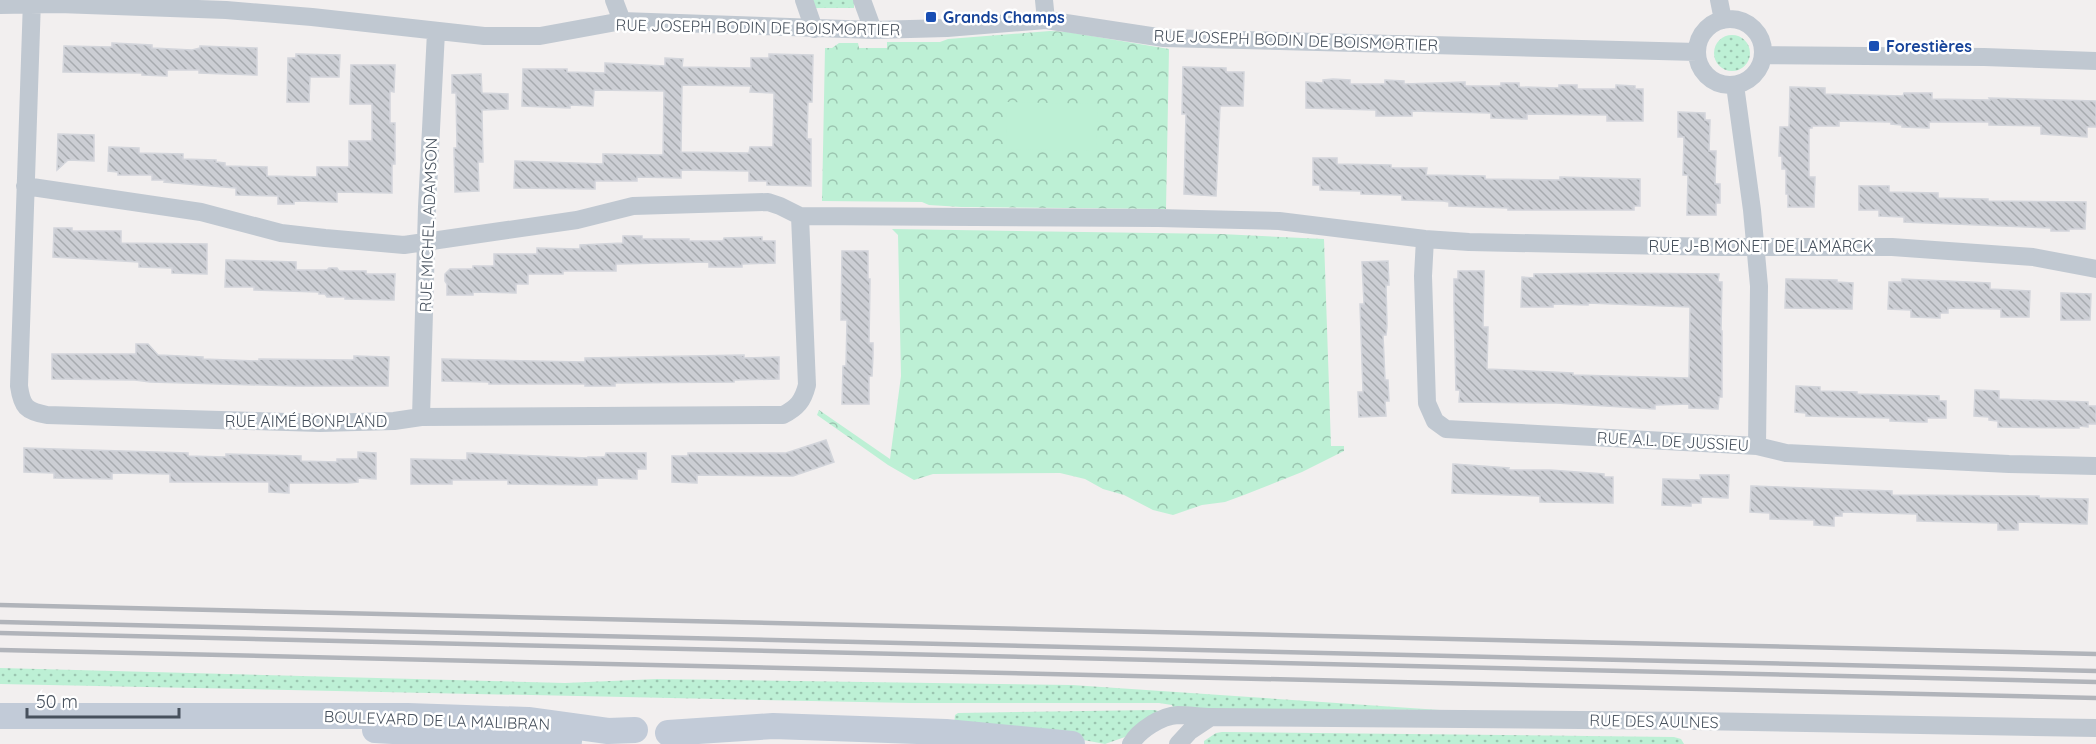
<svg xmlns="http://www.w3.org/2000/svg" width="2096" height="744" font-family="Quicksand,sans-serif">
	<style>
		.grass { fill: url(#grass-dots) }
		.park { fill: url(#park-crowns) }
		.pitch { fill: #bdf0d5 }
		.building { fill: url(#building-back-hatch); stroke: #d3d5db; stroke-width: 1.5; fill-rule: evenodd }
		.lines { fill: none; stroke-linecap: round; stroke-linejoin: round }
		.street { stroke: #c0c8d1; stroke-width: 18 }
		.secondary { stroke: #c2cbd8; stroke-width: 26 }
		.rail { stroke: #b1b4ba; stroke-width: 4.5 }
		.transit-dot { fill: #1a4fb4; stroke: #fff; stroke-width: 2 }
		.labels { text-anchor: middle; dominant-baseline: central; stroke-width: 5; stroke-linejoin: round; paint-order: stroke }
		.transit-label { font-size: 16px; font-weight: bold; fill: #164399; stroke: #fff; text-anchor: start }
		.street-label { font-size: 16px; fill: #47515d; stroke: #fff }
	</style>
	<defs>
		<pattern id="grass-dots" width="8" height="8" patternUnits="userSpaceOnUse" patternTransform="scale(1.5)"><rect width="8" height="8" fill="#bdf0d5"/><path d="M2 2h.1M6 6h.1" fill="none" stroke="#9bc5b0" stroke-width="1.8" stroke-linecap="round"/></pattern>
		<pattern id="park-crowns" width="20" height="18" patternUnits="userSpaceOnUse" patternTransform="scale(1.5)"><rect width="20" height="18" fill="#bdf0d5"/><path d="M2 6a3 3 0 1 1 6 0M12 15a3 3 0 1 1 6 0" fill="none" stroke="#9bc5b0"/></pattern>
		<pattern id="building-back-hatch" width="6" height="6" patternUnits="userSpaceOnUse" patternTransform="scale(1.5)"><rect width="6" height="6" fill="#ccced4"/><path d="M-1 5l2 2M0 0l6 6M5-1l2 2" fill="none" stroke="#a7aaaf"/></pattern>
	</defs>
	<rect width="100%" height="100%" fill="#f2efef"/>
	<path class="grass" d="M810,0H854V8H813Z
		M1714 53a18 18 0 1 1 36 0a18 18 0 1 1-36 0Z
		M0,668L565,683L657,679L1072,685L1440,710L1174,709L1172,705L1159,703H910L0,684Z
		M1154,710L1162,712L1125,737L1105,744L1078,739L954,726L955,715L958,713Z
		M1222,732L1674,737L1681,739L1684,744H1204V741L1216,733Z"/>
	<path class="park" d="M1050,31L1068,32L1169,49L1166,209L961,207L929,205L922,202L822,201L825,48H832L839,43H858L859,48H887V42H940L948,39Z
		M892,229L1221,234L1324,239L1331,446H1344V451L1302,472L1244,495L1225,502L1202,505L1173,515L1153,510L1124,495L1103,489L1085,479L1060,473L933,474L914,480L888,465L817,415L819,410L890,459L901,376L898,235Z"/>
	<path class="pitch" d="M1007,102L1098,104L1096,151L1006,149Z"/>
	<path class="building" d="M112,43L152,45V48L192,50L200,48V46L257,48V75L199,73V70H167V76L142,75V73L63,72L64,46L112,47Z
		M296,54L340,55L339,77H310L309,102H287L288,58H296Z
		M769,54L813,55L812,102H808L807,139H811V186L767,185V181H749V171L681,170V178L637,177V181H595V189L514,188L515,161L603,164V154L663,155L664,91L594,90L593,106L570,105V108L522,106L523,69H567V72L605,73V63L665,66V58L683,59L682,67L751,68V58H769ZM682,85L751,86L750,92L774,93L773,147H750L749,153L681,152Z
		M351,65H395L394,92L390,91V123H395V164H392V193L337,192V202L294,201V204H278V196L236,195V188L164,182L165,180H152V175H118V172L108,171L109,147L139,148V153L183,154V159L216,160V162L225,163V166L267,167V176L317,177V167H349V141H372V104H350Z
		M1183,67L1226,68V72H1244L1243,106H1220L1216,196L1184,194L1186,114H1182Z
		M481,74L482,93L508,94V109L482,110L483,162H478L479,191L455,192L454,148H457L456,93H452V75Z
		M1333,79L1350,80V84H1385V80L1404,81V84L1465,82V86H1501V83H1519V87L1559,88V85H1577V89H1616V85L1635,86V89H1643V121H1607V115L1527,114V119L1491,118V113L1412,111V116H1376V110L1306,108V82L1323,83V80Z
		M1790,87L1825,88V94L1903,96L1904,93H1932V99L1990,100L1989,98L2096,101V127H2087V137L2041,134V126L1989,125V122H1929V128L1902,127V125L1891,124V122L1839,121V126H1812V128H1809V177H1815L1814,207H1788V194H1786V169H1782V156H1779L1780,127H1789Z
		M1678,112L1705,113V120H1710L1709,151H1716L1715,184H1720V203H1716V215H1687L1688,175H1683L1684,137H1678Z
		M58,134L94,135V161L68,160L57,170Z
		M1313,158H1337V164L1391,165V168H1427L1426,175L1485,176V179L1560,180V177L1640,179V206H1634V210H1508V208L1449,206V202L1443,201L1402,200V195L1361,194V191L1320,190V185H1313Z
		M1859,186H1889V192L1938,193V198L1988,199V201L2086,202L2085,229H2069V231H2051V228L1904,222V217L1879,216V210H1859Z
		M54,228H72V231H121V243L207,244V274L172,273V268L139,267V262L53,257Z
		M623,236H642V239H689V241H723L724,238L762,237V241H775V263L742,264V267H709V262L616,264V271H563V274H528V284H516V293L473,292V295H447V284L445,281V274L450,269H473V266H494V254H537V248L580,249V245L623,243Z
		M842,251H868V279H870L869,343H873V355L872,376H869V404H842L843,366H846L847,320H841Z
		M226,260L296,262V270H327L329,268H337L339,271H366V274H395L394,300L345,299V297H327L325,294H319V292L254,290V287H225Z
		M1388,261L1389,285H1386L1387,326L1386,335H1383L1385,380H1388L1389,401H1385L1386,416L1359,417L1358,392H1363L1360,304H1364L1362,262Z
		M1458,271H1484L1483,327H1488L1487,369L1573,373V375L1689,378L1690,307L1588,303V305L1553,304V307H1521L1522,277L1534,278V274L1609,273L1719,274L1718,282H1722L1721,331H1722V397H1719L1718,409L1689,408V404L1655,405V409L1556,403L1459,402L1460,390H1456L1454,306V279H1458Z
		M1786,279L1837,280V282L1853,283L1852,309L1785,308Z
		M1902,279L1990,283V289L2030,291L2029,317H2001V309L1948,308V313H1940V318L1911,317V310L1888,309L1889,282H1902Z
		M2061,293L2091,294L2090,320H2061Z
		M136,344H148L158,355L203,357V359L259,361V359L354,360V356L389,357L388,386H296L150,382L135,380L52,379V354H136Z
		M744,355V358L779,357V379L734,380V382L615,383V386H585V384H489V382L442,381V359L585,362V358Z
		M1796,386L1820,387V391L1857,392V394L1939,396V401H1946V418H1927V422H1918L1890,421V418L1806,416V413L1795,412Z
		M1975,390L1999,391V399L2088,402V406H2096V424H2088V427L2079,426V428L1998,427V421L1989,420V417L1974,416Z
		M826,440L834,462L793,476L697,475V483L672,482V456H688V453H786Z
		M24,448L188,453V456L226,457V454L301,456V461L337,462V459H358V452L376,453V479L358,478V482L348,483H289V493L269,492V482H170V474L112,473V479L54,478V473L24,472Z
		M467,453L588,458V457H605L606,453H646V469H637V479L597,478V485L508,484V480H452V484H411V459L467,460Z
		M1453,464L1509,468L1508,470H1550L1604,474V477H1613V503L1540,502V496L1452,493Z
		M1700,475H1729L1728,498L1701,497V503H1691V506L1662,505L1663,479L1701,480Z
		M1751,486L1892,491V495L2039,496V498L2088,499L2087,524L2018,522V530H1998V523L1917,521V514L1842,512V516H1834V526L1814,525V520L1770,519V513L1750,512Z"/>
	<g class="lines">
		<path class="street" d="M32,0L19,386C22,407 26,411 47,415L320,423L394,421L421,417L783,415C797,408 803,401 807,385L800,216
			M614,0L622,21
			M804,0L814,29
			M862,0L873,30
			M1044,0L1046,20
			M1719,0L1723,20
			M0,5L59,4L226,10L312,17L484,36H540L622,21L873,30L947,28L1046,20L1164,38L1697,52
			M1697 52a33 33 0 1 1 66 0a33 33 0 1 1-66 0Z
			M1763,55L1984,57L2096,61
			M1735,85L1752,210L1759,286L1757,446
			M25,186L201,212L281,233L325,238L404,245L577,220L633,206L768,202L780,206L800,216L1158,218L1279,221L1425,239L1469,242L1719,247H1892L2033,257L2096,269
			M1425,239L1423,276L1427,403L1435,421L1446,429L1757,446L1786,453L2009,464L2096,466
			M421,417L427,207L436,32
			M1131,744C1139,730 1161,716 1178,715C1189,715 1200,717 1211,717L1695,721L2096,728
			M1178,744L1190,731L1211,717"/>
		<path class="secondary" d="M0,716H408L528,720L608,731L635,730
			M375,730L569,741
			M668,733L773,726L946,732L1072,744"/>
		<path class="rail" d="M0,605L2096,654
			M0,622L2096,671
			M0,633L2096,682
			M0,650L2096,698"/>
	</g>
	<g class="transit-dot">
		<rect x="925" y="11" width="12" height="12" rx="3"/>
		<rect x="1868" y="40" width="12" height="12" rx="3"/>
	</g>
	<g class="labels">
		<g class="transit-label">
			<text x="943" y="17">Grands Champs</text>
			<text x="1886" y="46">Forestières</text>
		</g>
		<g class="street-label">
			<text transform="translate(758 27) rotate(1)">RUE JOSEPH BODIN DE BOISMORTIER</text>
			<text transform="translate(1296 40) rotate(2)">RUE JOSEPH BODIN DE BOISMORTIER</text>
			<text transform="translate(428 225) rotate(-88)">RUE MICHEL ADAMSON</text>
			<text x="1761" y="246">RUE J-B MONET DE LAMARCK</text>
			<text x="306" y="421">RUE AIMÉ BONPLAND</text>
			<text transform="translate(1673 441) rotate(3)">RUE A.L. DE JUSSIEU</text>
			<text transform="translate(437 720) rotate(2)">BOULEVARD DE LA MALIBRAN</text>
			<text transform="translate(1654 721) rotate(1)">RUE DES AULNES</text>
		</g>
	</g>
	<path d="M27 708v9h152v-9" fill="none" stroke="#47515d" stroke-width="3"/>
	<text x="36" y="708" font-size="18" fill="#47515d" stroke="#ffffff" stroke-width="4.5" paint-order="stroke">50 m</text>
</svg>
